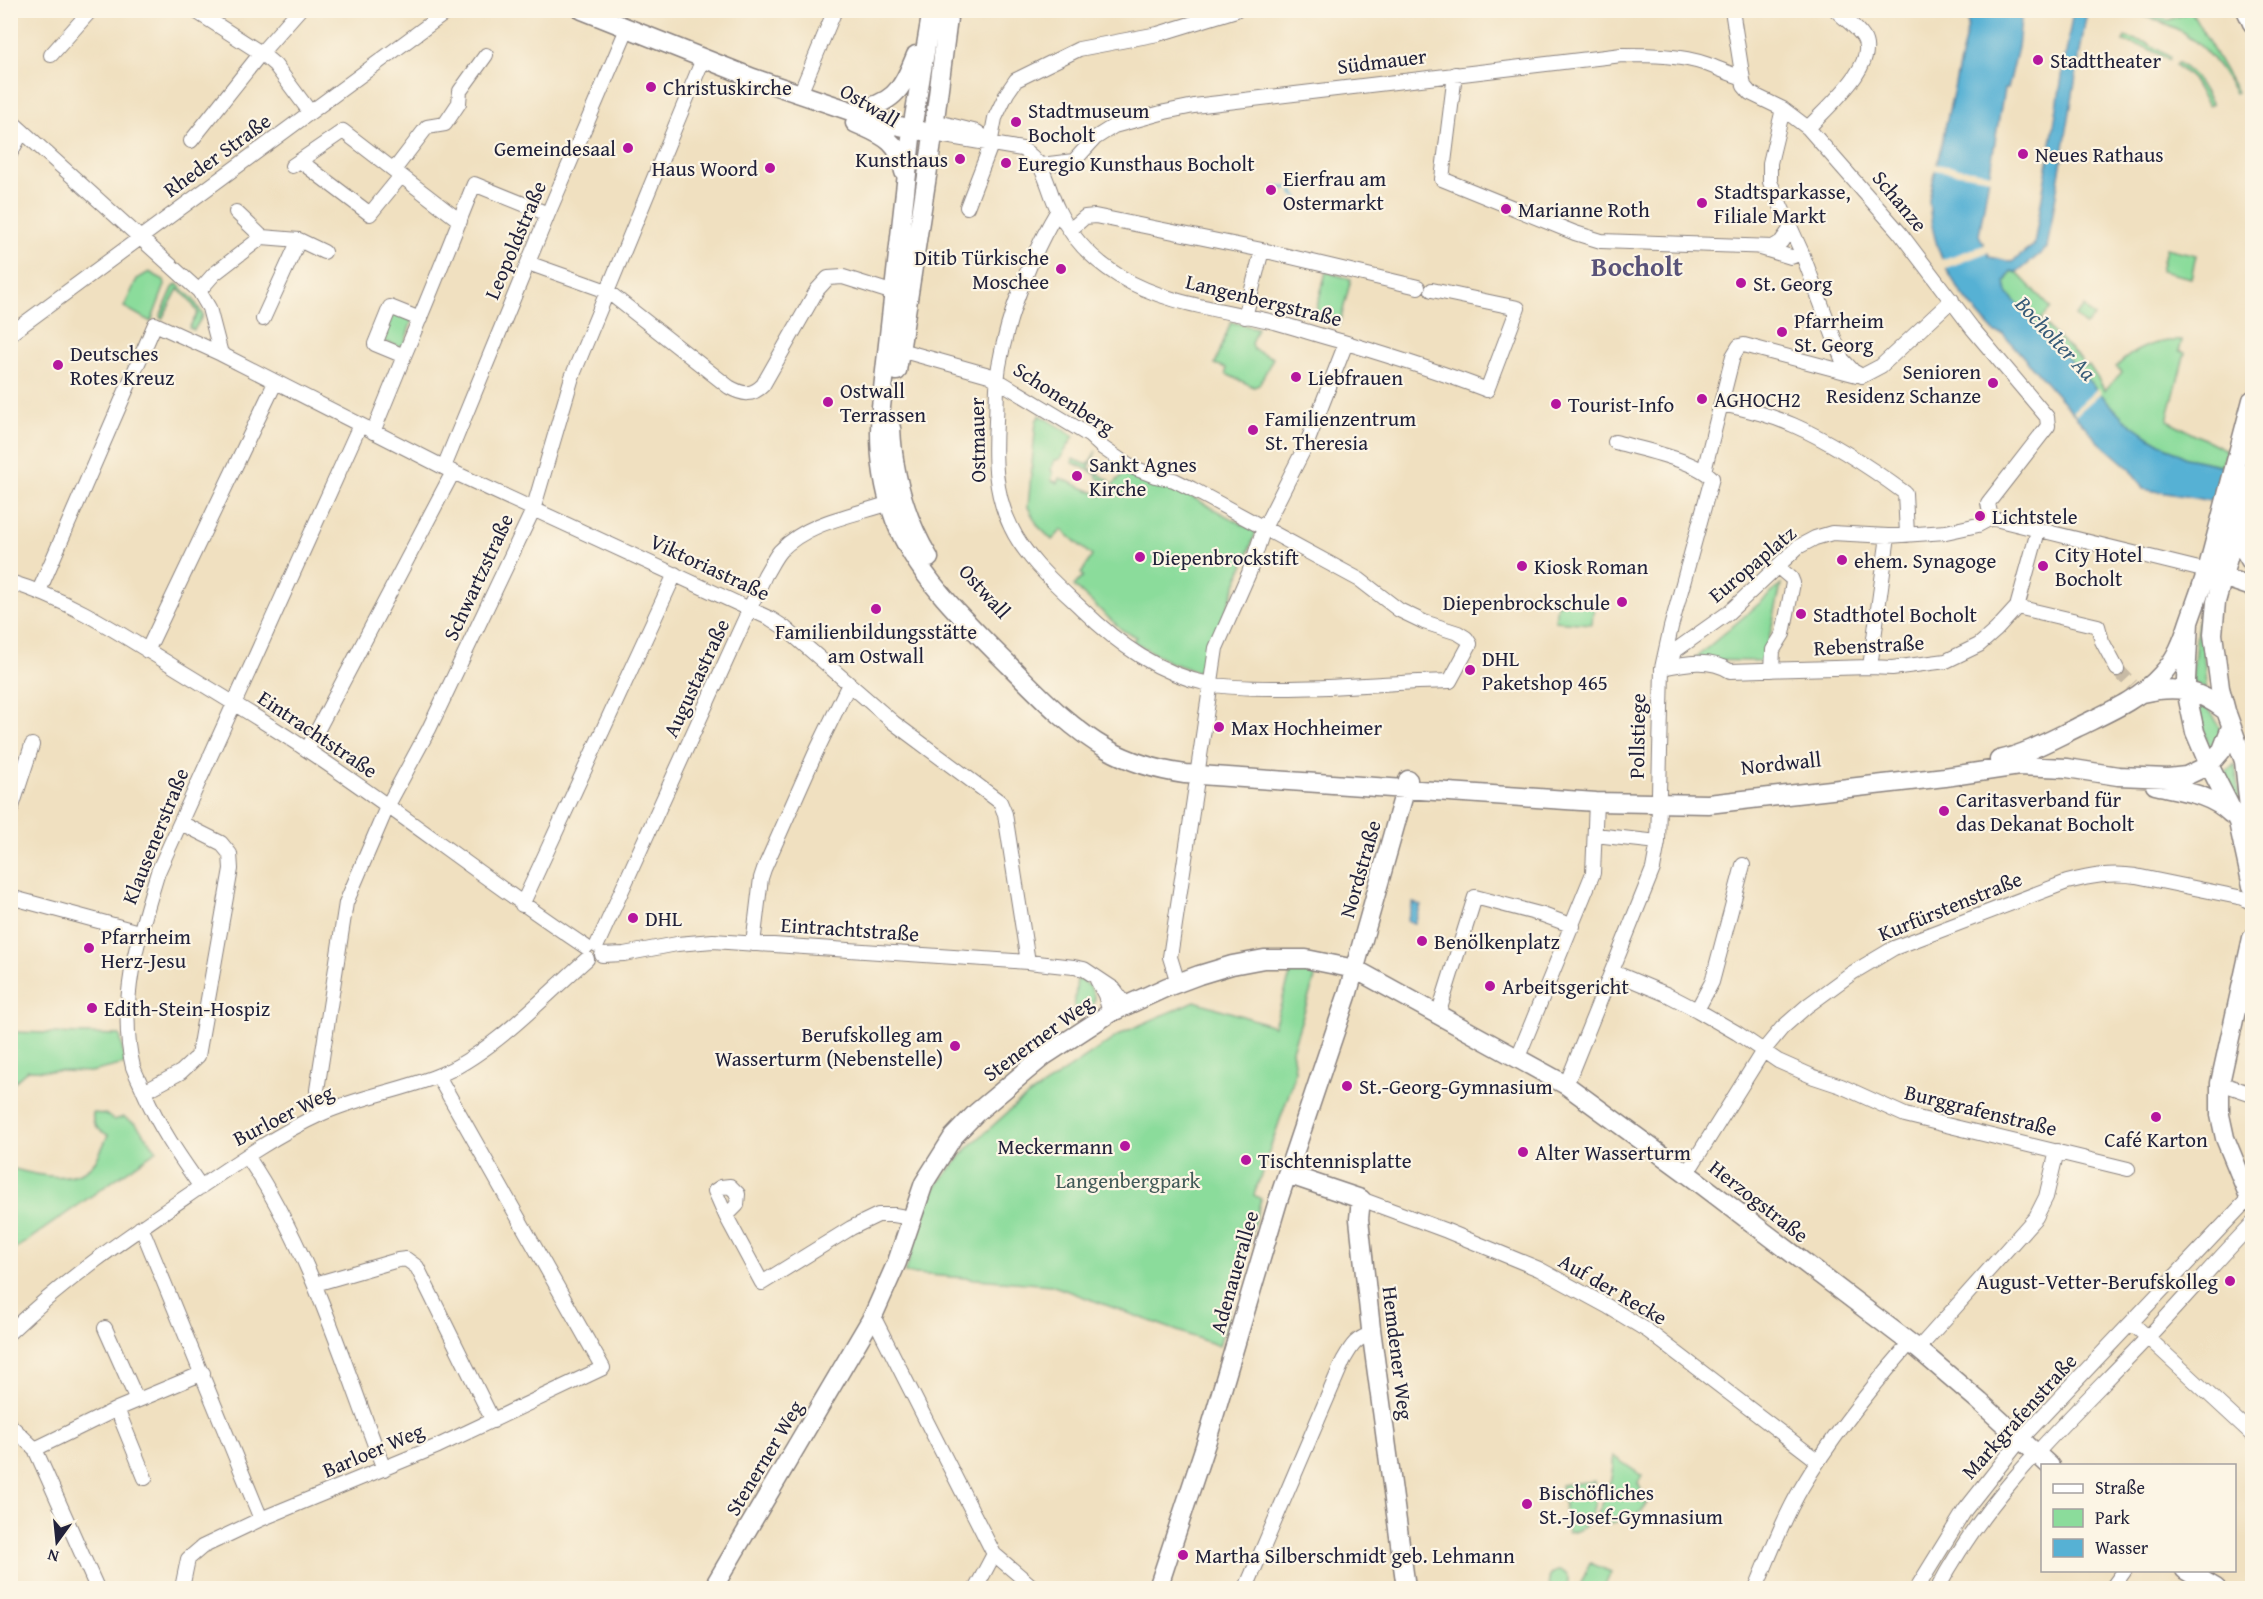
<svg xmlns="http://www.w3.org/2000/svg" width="2263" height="1599" font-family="'Gentium Book Plus',serif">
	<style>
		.green { fill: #8bdc9b; stroke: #567f6b; stroke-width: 1.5 }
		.water { fill: #56b1d4; stroke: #3c6a88; stroke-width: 1.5 }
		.pier { fill: #f0e0c0 }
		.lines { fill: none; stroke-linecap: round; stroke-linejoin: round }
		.stream { stroke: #56b1d4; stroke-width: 3 }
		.street-tunnel { stroke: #c7baa5; stroke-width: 14; stroke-dasharray: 14 7; stroke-linecap: butt }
		.street-casing { stroke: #89817e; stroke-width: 16 }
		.secondary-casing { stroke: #89817e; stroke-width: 21 }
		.street { stroke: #fff; stroke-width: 14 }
		.secondary { stroke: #fff; stroke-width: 18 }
		.poi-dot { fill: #b5179e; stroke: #fcf5e5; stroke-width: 2 }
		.labels { text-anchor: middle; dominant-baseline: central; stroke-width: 4.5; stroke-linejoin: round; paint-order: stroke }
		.poi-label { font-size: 21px; fill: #22223b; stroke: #fcf5e5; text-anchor: start }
		.street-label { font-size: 21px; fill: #22223b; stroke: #fcf5e5 }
		.park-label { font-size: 21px; fill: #425a58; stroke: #fcf5e5 }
		.water-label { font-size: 22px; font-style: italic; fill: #375b78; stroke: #fcf5e5 }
		.district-label { font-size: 27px; font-weight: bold; fill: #595379; stroke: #fcf5e5 }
	</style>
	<rect width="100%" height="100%" fill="#fcf5e5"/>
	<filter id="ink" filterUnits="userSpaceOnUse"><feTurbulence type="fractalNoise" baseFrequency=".0167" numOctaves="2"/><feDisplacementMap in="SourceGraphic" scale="12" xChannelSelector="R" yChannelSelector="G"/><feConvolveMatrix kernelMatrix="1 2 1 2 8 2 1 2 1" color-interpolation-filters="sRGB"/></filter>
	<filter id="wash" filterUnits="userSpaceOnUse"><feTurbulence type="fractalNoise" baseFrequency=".008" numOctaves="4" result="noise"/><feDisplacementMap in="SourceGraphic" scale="24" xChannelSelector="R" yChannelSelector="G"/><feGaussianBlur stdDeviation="1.35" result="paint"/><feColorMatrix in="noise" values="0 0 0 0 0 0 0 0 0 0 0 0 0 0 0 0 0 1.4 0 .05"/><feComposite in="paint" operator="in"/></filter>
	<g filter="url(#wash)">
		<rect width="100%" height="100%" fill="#f0e0c0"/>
		<path class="green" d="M2130,11L2169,20L2191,11L2237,92L2235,93C2220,65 2197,36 2166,24C2155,19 2142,16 2130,13Z
			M2125,37L2147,43L2170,57L2169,60L2145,47L2123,42Z
			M2178,62L2195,77L2212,104L2208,106L2192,79L2176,65Z
			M2166,248L2196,255L2191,278L2161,271Z
			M2012,271L2017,273L2051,308L2040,320L2080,359L2085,367L2089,365L2105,390L2122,372L2116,367C2133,349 2157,339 2182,341L2179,351L2185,353L2167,420L2226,450L2222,465L2186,458L2150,437L2123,418L2007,293L2005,282Z
			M149,272L164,280L165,285L151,322L124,307L137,279Z
			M1326,272L1351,279L1339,326L1314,318Z
			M177,284L193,299L203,315L194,330L189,328L198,313L189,299L178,289L162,319L160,317L173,288Z
			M2084,307L2094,317L2085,325L2075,316Z
			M392,313L412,320L403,348L383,341Z
			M1231,322L1257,328L1251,344L1254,350L1273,358L1259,385L1254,387L1226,374V368L1215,364Z
			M1040,415L1074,436L1060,459L1055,460L1051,469L1053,474L1051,480L1058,483L1060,478L1102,496L1128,469L1166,483L1256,532L1202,673L1169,662L1133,641L1136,637L1122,630L1074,586L1083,576L1081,574L1092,556L1062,530L1052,540L1038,526L1028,507L1036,421Z
			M1096,451L1089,468L1110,481L1107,483L1097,478L1096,474L1072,462L1073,459L1088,465Z
			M1781,585L1764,661L1693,660Z
			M2204,596L2207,597L2202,621L2206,688L2192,682L2198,621Z
			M1566,600L1584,604L1585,601L1598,603L1593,612L1592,624L1555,621L1557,605Z
			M2195,702C2212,706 2217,722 2223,737L2219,744L2210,750Z
			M2235,764L2240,804L2238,808L2221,777Z
			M1293,966L1317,971L1292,1050L1295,1070L1292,1085L1254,1195L1261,1199L1219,1346L1051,1285L905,1273L921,1223L935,1187L968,1148L1018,1103L1122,1033L1195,1001L1274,1026Z
			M1077,978L1090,986L1095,998L1092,1009L1073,1020Z
			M11,1032L120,1035L125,1064L91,1072L28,1070L11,1085Z
			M93,1113L105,1114L114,1120L124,1117L136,1124L157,1150L11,1252V1168C35,1175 78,1186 95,1161C101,1153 104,1143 108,1135C98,1130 91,1125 93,1113Z
			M1613,1456L1642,1476L1638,1483L1647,1503C1638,1521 1616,1521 1599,1525L1594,1523C1602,1504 1615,1478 1613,1456Z
			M1594,1481C1598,1501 1593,1531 1568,1533L1561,1485Z
			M1590,1563L1611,1572L1604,1588H1579Z
			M1549 1581a10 10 0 1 1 20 0a10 10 0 1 1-20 0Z"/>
		<path class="water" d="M1967,11H2022L2018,47L2008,89H2004L1979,235L1990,257L2012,262L2034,245L2073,11H2087L2047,248L2017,273L2011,271L2005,282L2007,293L2123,418L2150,437L2186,458L2252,472V511L2201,499L2143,489L2131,470L2098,441L2003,334L1995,333C1956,291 1932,258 1929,199L1968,26Z
			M1413,903L1421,905L1415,923L1407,921Z"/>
		<path class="pier" d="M1935,164L1991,173L1990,179L1934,170Z
			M1987,244L1991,251L1944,269L1940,260Z
			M2098,388L2102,392L2076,415L2073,411Z"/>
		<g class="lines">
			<path class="stream" d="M1274,188H1293V194L1298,197"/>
		</g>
	</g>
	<g filter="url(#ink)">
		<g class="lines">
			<path class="street-tunnel" d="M2117,669L2132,685"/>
			<g class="street-casing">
				<path id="street" d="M194,10L261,53L275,65L310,112
					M1732,10L1744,86L1750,93L1783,109L1808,128L1900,233L1972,328L2047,417L2048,426L1988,503L1991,518
					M51,55L91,10
					M1455,74L1442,179L1575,233L1601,241L1773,247L1781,242L1791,228
					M800,94L835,10
					M1783,109L1770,163V182L1802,253L1842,359L1853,371L1862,376
					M10,120L199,291L209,308L221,354L453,472L771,619L785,628L894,723L1000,802L1005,814L1028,962
					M934,121L977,132L989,141
					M1808,128C1825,109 1880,64 1863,37C1857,27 1844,19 1836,10
					M933,134L1022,149C1047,164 1046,186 1058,210C1071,237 1093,260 1119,276C1165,304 1219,309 1270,321C1294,327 1317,335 1340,341C1390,356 1439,371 1487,390L1518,308L1432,290
					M191,141L261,53L299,10
					M10,154L22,132
					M300,161L370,214L401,176
					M1041,165L1074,161L1095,138L1114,126L1165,112L1194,106L1622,55C1650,55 1680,55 1706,64C1718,68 1729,74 1741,77
					M292,166L343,131L460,221
					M394,170L427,127L445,124L459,103L460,91L486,55
					M967,207L989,150L995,118L1007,93L1016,80L1079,49L1158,34L1236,10
					M236,212L262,237L299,240L324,252
					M1070,230L1085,217L1095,216L1262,250L1418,287
					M1761,248L1791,257L1802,253
					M528,263L607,291L729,387C743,395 752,396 763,385L817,290L828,278L843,277L894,293
					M199,291L214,274L262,237
					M1245,317L1262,250
					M263,319L299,240
					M420,319L390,307L375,344L404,356C428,299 451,242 474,184L548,214
					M10,334L449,10
					M900,350L989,375L1090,436L1103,448L1129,466L1155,476L1174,480L1192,489L1360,580L1399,610L1424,622L1458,633L1466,638L1470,644L1450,681C1391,682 1332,689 1273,688C1252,688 1230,688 1209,684C1159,674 1118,644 1082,609C1057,585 1026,559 1011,527C994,493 994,458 996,421C997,403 996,384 999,366C1008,314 1031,255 1058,210
					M1862,376L1881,366L1952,300
					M1721,404C1746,409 1770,415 1793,425C1832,442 1871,468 1905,493L1907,535
					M373,432L404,356
					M1615,442C1641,449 1694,460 1712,478L1671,627L1662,668L1659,793
					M444,467L548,214L627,29
					M1704,471L1733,356L1739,346L1744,345L1857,375
					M1991,518L2207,571
					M10,582C71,600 122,635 176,668C220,695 264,721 307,750C402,813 491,884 586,947
					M39,591L155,324L221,354
					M2017,607L2098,626L2102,641L2117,669
					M147,651L275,383
					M1665,664L1676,650L1728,613L1798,547L1815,538L1832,533L1888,536L1946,532L1978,525L1991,518
					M1870,667L1888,536
					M1662,668C1685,663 1710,658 1730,671L1870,667L1892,668L1946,661L1979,645L1996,630L2017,607L2038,531
					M1772,670L1773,650L1783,634L1793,583L1791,578L1778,567
					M307,750L453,472
					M1197,776L1216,648L1249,573L1264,528L1307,443L1346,343
					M10,813L32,745
					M1595,835L1658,842
					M10,897L139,932
					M522,905L675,574
					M753,944L761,878L764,869L815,754L849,684
					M597,945L765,575C770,567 774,558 780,551C811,519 859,515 899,500
					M602,955L624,954L677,944L713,941L1028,962L1074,967L1084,969L1114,989L1126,1005
					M1613,972L1668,995L1697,1010L1737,1033L1778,1061L1814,1077L1841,1086L1905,1115L2128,1169
					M1097,980L1105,995L1110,1013
					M1178,983L1170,957L1196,786
					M1697,1010L1712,982L1743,865
					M1438,1015L1475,897L1543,915L1573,926
					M1518,1057L1593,873L1596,802
					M2220,1083L2252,1094
					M1566,1085L1653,869L1658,842L1659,804
					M144,1092L181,1072L198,1056L231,869L230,854L221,843L181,823
					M321,1114L317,1090L346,903L387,807L429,729L533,510L572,377L703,59
					M247,1156C311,1251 343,1363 384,1469
					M1687,1173L1763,1051L1782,1028L1807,1006L1852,973L1894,948L2067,882C2091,876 2111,872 2136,876L2243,898L2252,903
					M201,1187C179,1156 159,1127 144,1092C141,1084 136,1075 133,1067C117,1001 139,934 158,872L360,425
					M1361,1199L1447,1231L1539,1269L1607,1306L1648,1331L1818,1461
					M726,1216L715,1191L721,1187L730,1186L738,1194L737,1205L726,1216L762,1283L851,1228L878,1215H894L911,1218
					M140,1228L145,1236L261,1519
					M315,1284L398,1260L406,1259L417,1267L493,1421
					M873,1316L994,1554L1034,1588
					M2132,1323L2252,1434
					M105,1328L137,1400
					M10,1332C65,1279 127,1237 190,1194C231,1166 275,1135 321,1114C358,1097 400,1091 437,1076C489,1056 545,996 587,959
					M1918,1349L2036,1217L2046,1197L2057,1151
					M117,1409L145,1478
					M10,1425L35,1449L97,1588
					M35,1449L117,1409L203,1373
					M182,1588L188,1559L202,1547L261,1519L438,1446L603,1368L438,1076
					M976,1588L994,1554
					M1246,1588L1343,1361C1351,1347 1355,1338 1372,1334
					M1756,1588C1770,1555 1783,1519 1802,1487C1832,1436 1871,1388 1910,1343
					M1917,1588L1965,1510L2021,1439L2249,1198
					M1938,1588C1989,1491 2072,1417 2147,1338C2183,1300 2216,1261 2252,1224
					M2112,1588L2125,1570"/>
			</g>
			<g class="secondary-casing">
				<path id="secondary" d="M582,10L753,78L886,123L922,131
					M932,10L912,129L881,407C878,446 881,483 895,520C917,577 967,623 1010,666C1040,696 1070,728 1107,749C1132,763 1157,770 1185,774L1596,802L1708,804L1945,777L2019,766L2067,768L2118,776L2168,778L2186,776L2209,765L2222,750L2231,727
					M2246,10L2252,23
					M869,107C898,100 906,80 916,55
					M855,123C881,135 900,140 904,172
					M897,371L931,150L949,10
					M2252,400L2207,571L2189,622L2186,679V690L2195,732L2209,765L2238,822L2252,886
					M891,428C893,475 905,518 929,558
					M2252,470L2216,602L2213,634L2220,688L2226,711L2244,761L2252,835
					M2239,527L2240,543L2252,563
					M2211,573L2252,587
					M2142,693C2178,685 2197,689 2226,711
					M1999,760C2026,754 2051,740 2076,728C2106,713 2139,700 2162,674C2176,659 2183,641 2189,622
					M2155,785C2182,791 2211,794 2231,814
					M2252,938L2220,1083V1115L2225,1138L2252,1204
					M1287,1174L1361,1199L1359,1219L1371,1329L1406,1588
					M2185,1570L2216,1588
					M713,1588L873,1316L897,1262L924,1183L953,1137L976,1113L1044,1056L1110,1013L1167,987L1199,975L1232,965L1264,959H1306L1355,969L1566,1085L1697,1181L1918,1349L1980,1402L2050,1466
					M1158,1588L1207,1440L1278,1201L1347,996L1408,780"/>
			</g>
			<use href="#street" class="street"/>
			<use href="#secondary" class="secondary"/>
		</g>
	</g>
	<g class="poi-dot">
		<circle cx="2038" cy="60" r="6"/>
		<circle cx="651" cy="87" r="6"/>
		<circle cx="1016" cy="122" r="6"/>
		<circle cx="628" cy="148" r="6"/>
		<circle cx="2023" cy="154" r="6"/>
		<circle cx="960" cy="159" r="6"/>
		<circle cx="1006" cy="163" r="6"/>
		<circle cx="770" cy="168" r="6"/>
		<circle cx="1271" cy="190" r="6"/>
		<circle cx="1702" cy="203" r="6"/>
		<circle cx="1506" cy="209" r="6"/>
		<circle cx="1061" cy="269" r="6"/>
		<circle cx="1741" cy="283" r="6"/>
		<circle cx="1782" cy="332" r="6"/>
		<circle cx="58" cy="365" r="6"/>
		<circle cx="1296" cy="377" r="6"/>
		<circle cx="1993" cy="383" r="6"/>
		<circle cx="1702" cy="399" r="6"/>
		<circle cx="828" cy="402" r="6"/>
		<circle cx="1556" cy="404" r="6"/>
		<circle cx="1253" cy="430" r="6"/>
		<circle cx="1077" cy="476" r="6"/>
		<circle cx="1980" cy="516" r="6"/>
		<circle cx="1140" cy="557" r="6"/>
		<circle cx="1842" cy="560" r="6"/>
		<circle cx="1522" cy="566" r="6"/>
		<circle cx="2043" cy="566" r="6"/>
		<circle cx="1622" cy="602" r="6"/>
		<circle cx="876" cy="609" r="6"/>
		<circle cx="1801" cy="614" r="6"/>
		<circle cx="1470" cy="670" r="6"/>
		<circle cx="1219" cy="727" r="6"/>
		<circle cx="1944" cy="811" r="6"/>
		<circle cx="633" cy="918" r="6"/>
		<circle cx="1422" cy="941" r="6"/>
		<circle cx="89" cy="948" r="6"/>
		<circle cx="1490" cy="986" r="6"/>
		<circle cx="92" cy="1008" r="6"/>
		<circle cx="955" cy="1046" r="6"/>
		<circle cx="1347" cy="1086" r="6"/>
		<circle cx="2156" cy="1117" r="6"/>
		<circle cx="1125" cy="1146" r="6"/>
		<circle cx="1523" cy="1152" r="6"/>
		<circle cx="1246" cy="1160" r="6"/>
		<circle cx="2230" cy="1281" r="6"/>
		<circle cx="1527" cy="1504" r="6"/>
		<circle cx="1183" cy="1555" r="6"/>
	</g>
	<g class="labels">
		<g class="poi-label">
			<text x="2050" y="60">Stadttheater</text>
			<text x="663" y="87">Christuskirche</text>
			<text x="1028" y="110">Stadtmuseum<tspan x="1028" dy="24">Bocholt</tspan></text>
			<text x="616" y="148" text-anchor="end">Gemeindesaal</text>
			<text x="2035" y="154">Neues Rathaus</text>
			<text x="948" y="159" text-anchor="end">Kunsthaus</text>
			<text x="1018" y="163">Euregio Kunsthaus Bocholt</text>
			<text x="758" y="168" text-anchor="end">Haus Woord</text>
			<text x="1283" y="178">Eierfrau am<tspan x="1283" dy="24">Ostermarkt</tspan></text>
			<text x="1714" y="191">Stadtsparkasse,<tspan x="1714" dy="24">Filiale Markt</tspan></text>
			<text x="1518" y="209">Marianne Roth</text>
			<text x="1049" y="257" text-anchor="end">Ditib Türkische<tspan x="1049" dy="24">Moschee</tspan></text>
			<text x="1753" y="283">St. Georg</text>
			<text x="1794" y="320">Pfarrheim<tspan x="1794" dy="24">St. Georg</tspan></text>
			<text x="70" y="353">Deutsches<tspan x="70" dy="24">Rotes Kreuz</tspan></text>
			<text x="1981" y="371" text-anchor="end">Senioren<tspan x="1981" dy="24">Residenz Schanze</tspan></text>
			<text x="1308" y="377">Liebfrauen</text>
			<text x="840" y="390">Ostwall<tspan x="840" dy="24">Terrassen</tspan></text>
			<text x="1714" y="399">AGHOCH2</text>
			<text x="1568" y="404">Tourist-Info</text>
			<text x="1265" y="418">Familienzentrum<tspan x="1265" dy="24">St. Theresia</tspan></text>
			<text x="1089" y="464">Sankt Agnes<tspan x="1089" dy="24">Kirche</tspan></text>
			<text x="1992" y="516">Lichtstele</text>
			<text x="2055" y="554">City Hotel<tspan x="2055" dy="24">Bocholt</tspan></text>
			<text x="1152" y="557">Diepenbrockstift</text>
			<text x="1854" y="560">ehem. Synagoge</text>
			<text x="1534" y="566">Kiosk Roman</text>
			<text x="1610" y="602" text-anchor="end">Diepenbrockschule</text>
			<text x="1813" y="614">Stadthotel Bocholt</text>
			<text x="876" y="631" text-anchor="middle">Familienbildungsstätte<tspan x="876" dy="24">am Ostwall</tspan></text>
			<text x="1482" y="658">DHL<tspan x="1482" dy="24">Paketshop 465</tspan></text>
			<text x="1231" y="727">Max Hochheimer</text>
			<text x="1956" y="799">Caritasverband für<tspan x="1956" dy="24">das Dekanat Bocholt</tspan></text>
			<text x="645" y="918">DHL</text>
			<text x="101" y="936">Pfarrheim<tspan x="101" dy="24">Herz-Jesu</tspan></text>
			<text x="1434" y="941">Benölkenplatz</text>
			<text x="1502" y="986">Arbeitsgericht</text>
			<text x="104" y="1008">Edith-Stein-Hospiz</text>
			<text x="943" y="1034" text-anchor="end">Berufskolleg am<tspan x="943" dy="24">Wasserturm (Nebenstelle)</tspan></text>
			<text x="1359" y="1086">St.-Georg-Gymnasium</text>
			<text x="2156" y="1139" text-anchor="middle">Café Karton</text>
			<text x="1113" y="1146" text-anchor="end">Meckermann</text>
			<text x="1535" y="1152">Alter Wasserturm</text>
			<text x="1258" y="1160">Tischtennisplatte</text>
			<text x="2218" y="1281" text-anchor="end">August-Vetter-Berufskolleg</text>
			<text x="1539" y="1492">Bischöfliches<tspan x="1539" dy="24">St.-Josef-Gymnasium</tspan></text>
			<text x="1195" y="1555">Martha Silberschmidt geb. Lehmann</text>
		</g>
		<g class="street-label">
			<text transform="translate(1382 61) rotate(-7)">Südmauer</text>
			<text transform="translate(870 105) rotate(31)">Ostwall</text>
			<text transform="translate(217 155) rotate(-36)">Rheder Straße</text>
			<text transform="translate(1900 201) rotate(50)">Schanze</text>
			<text transform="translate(515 240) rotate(-67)">Leopoldstraße</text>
			<text transform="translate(1264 300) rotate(14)">Langenbergstraße</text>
			<text transform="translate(1064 398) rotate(33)">Schonenberg</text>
			<text transform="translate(977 440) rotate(-91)">Ostmauer</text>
			<text transform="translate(1752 564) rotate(-40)">Europaplatz</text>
			<text transform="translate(710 567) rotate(25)">Viktoriastraße</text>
			<text transform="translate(478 577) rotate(-65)">Schwartzstraße</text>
			<text transform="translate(985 591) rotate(48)">Ostwall</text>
			<text transform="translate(1869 645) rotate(-3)">Rebenstraße</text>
			<text transform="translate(696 678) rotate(-65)">Augustastraße</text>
			<text transform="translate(318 734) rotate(34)">Eintrachtstraße</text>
			<text transform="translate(1637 736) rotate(-89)">Pollstiege</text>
			<text transform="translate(1781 763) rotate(-6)">Nordwall</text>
			<text transform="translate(155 836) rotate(-68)">Klausenerstraße</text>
			<text transform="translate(1360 869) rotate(-74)">Nordstraße</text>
			<text transform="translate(1950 906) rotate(-22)">Kurfürstenstraße</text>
			<text transform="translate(850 929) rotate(4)">Eintrachtstraße</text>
			<text transform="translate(1038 1038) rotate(-36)">Stenerner Weg</text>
			<text transform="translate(1981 1110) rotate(14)">Burggrafenstraße</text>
			<text transform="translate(283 1115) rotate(-27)">Burloer Weg</text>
			<text transform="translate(1759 1201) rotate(38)">Herzogstraße</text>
			<text transform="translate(1234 1272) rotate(-74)">Adenauerallee</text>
			<text transform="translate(1613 1289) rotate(30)">Auf der Recke</text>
			<text transform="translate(1398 1353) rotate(83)">Hemdener Weg</text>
			<text transform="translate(2019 1416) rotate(-48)">Markgrafenstraße</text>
			<text transform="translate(373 1450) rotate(-23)">Barloer Weg</text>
			<text transform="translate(764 1458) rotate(-59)">Stenerner Weg</text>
		</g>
		<g class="park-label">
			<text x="1128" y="1180">Langenbergpark</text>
		</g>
		<g class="water-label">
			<text transform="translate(2056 338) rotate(47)">Bocholter Aa</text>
		</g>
		<g class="district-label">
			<text x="1637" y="266">Bocholt</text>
		</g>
	</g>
	<rect width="2263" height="1599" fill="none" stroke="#fcf5e5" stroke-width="36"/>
	<rect x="2041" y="1464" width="195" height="108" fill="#fcf5e5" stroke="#a5a1a1" stroke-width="1.5"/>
	<rect x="2053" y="1484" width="30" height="9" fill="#ffffff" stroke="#a5a1a1" stroke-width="1.5"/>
	<text x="2095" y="1494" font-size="18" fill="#22223b">Straße</text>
	<rect x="2053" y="1509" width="30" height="18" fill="#8bdc9b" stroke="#a5a1a1" stroke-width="1.5"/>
	<text x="2095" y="1524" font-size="18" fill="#22223b">Park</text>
	<rect x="2053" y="1539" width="30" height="18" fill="#56b1d4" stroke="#a5a1a1" stroke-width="1.5"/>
	<text x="2095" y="1554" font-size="18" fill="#22223b">Wasser</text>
	<g transform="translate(57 1542) rotate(195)" stroke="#fcf5e5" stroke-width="4.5" paint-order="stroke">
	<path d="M0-4.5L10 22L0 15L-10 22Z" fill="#22223b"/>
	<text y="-9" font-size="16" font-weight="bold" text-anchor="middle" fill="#22223b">N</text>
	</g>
</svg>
